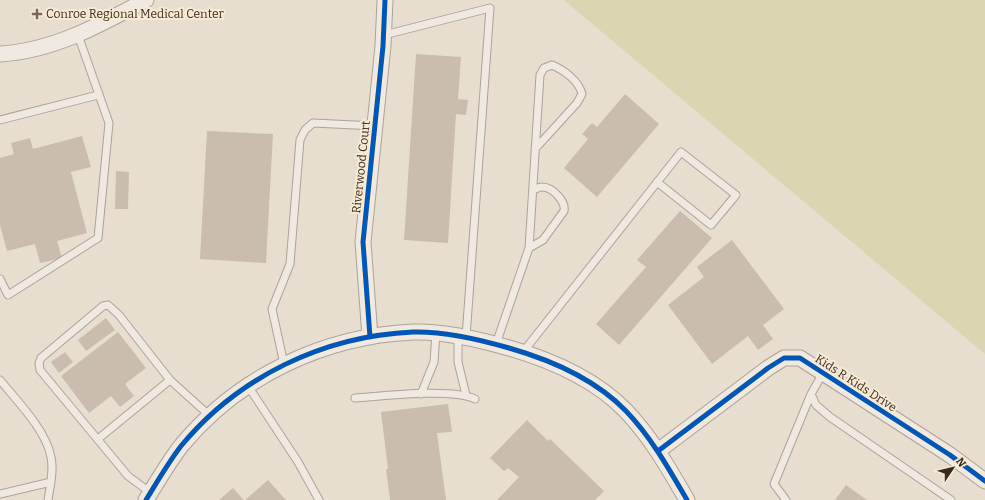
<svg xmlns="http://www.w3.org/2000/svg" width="985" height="500" font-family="Bitter,serif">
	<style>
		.green { fill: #d9d6b1 }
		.building { fill: #cbbcb0 }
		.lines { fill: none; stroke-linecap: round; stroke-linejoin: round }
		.lane-casing { stroke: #aca398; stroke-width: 9 }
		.street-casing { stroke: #aca398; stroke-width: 17 }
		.lane { stroke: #efe9e1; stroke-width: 7 }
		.street { stroke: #efe9e1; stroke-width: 15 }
		.cycleway-casing { stroke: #f7ebd5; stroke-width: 8 }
		.cycleway { stroke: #0057b8; stroke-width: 5 }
		.poi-dot { fill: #78695c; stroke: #f7ebd5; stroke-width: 1.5 }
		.labels { text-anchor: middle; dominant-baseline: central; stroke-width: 4; stroke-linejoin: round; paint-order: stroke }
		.poi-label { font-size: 12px; fill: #3c2a1e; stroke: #f7ebd5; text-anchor: start }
		.street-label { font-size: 12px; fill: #3c2a1e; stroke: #f7ebd5 }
	</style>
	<rect width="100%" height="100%" fill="#e7decf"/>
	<path class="green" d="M564,0H985V354Z"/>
	<path class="building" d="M416,54L461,57L458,99L468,100L466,115L456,114L448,243L404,240Z
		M625,94L659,124L597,197L564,168L588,139L582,134L592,123L597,127Z
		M207,131L273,134L266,263L200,259Z
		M82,136L91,167L71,172L87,233L57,241L62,258L40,263L35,244L7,251L0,225V158L14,154L11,143L30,138L33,149Z
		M116,171L129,172L128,209H115Z
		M680,211L712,238L619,345L596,324L646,267L637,260Z
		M732,240L784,309L763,325L773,339L758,350L748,336L712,364L668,305L704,277L697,267Z
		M106,318L115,330L86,351L78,340Z
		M118,332L146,368L125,384L134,396L120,407L111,396L89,413L61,376Z
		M65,352L73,362L59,373L51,362Z
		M448,404L452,432L437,433L446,500H390L386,469H388L381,412Z
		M527,420L548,441L550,439L604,491L595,500H497L519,477L508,468L504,471L490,458Z
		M268,480L286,500H245Z
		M846,485L867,500H835Z
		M233,488L244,500H219Z"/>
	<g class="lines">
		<g class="lane-casing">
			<path id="lane" d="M384,35L490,8L466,337
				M0,120L98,95
				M529,248L543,240L564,211C566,202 553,187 542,187C539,187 536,189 533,190
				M0,279L8,295L98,238L109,123L78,35
				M458,336V362L466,395
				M496,344L529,248L540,75L544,68L552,65C564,70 579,81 582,94L577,103L535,149
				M523,352L681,152L736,195L711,225L657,182
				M284,364L272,309L290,264L300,140L305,130L313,123L375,126
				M823,373L811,394L816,405L830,417L951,500
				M0,380C17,401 46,430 51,457C54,471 50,486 48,500
				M248,386L298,462L319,500
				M421,394L434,362L436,333
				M355,398C384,396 451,388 475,399
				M98,439L170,380
				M151,493L128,476L40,370L39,363L41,358L103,306L108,305L119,315L170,380L210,416
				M0,494L51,482
				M786,500L774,484L811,394"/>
		</g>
		<g class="street-casing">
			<path id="street" d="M0,54C53,51 100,25 146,0
				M370,337L363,242L383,46L385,0
				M658,451L768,368L784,358H800L950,455L985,481
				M146,500C157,482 168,463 181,446C238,377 323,336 413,332C445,331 478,339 509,348C551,360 595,379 626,411C651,437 669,469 687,500"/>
		</g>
		<use href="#lane" class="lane"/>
		<use href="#street" class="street"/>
		<g class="cycleway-casing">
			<path id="cycleway" d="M370,337L363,242L383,46L385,0
				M658,451L768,368L784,358H800L950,455L985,481
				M146,500C157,482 168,463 181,446C238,377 323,336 413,332C445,331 478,339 509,348C551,360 595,379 626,411C651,437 669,469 687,500"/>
		</g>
		<use href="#cycleway" class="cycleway"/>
	</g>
	<path class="poi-dot" d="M35 8h4v4h4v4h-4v4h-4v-4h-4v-4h4z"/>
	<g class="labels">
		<g class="poi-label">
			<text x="46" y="14">Conroe Regional Medical Center</text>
		</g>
		<g class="street-label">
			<text transform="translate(361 167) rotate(-84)">Riverwood Court</text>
			<text transform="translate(856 383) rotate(33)">Kids R Kids Drive</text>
		</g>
	</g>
	<g transform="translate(953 468) rotate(55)" stroke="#f7ebd5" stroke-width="3" paint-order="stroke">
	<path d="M0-3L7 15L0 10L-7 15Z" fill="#3c2a1e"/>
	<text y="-6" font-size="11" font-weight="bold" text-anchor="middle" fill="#3c2a1e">N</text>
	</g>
</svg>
